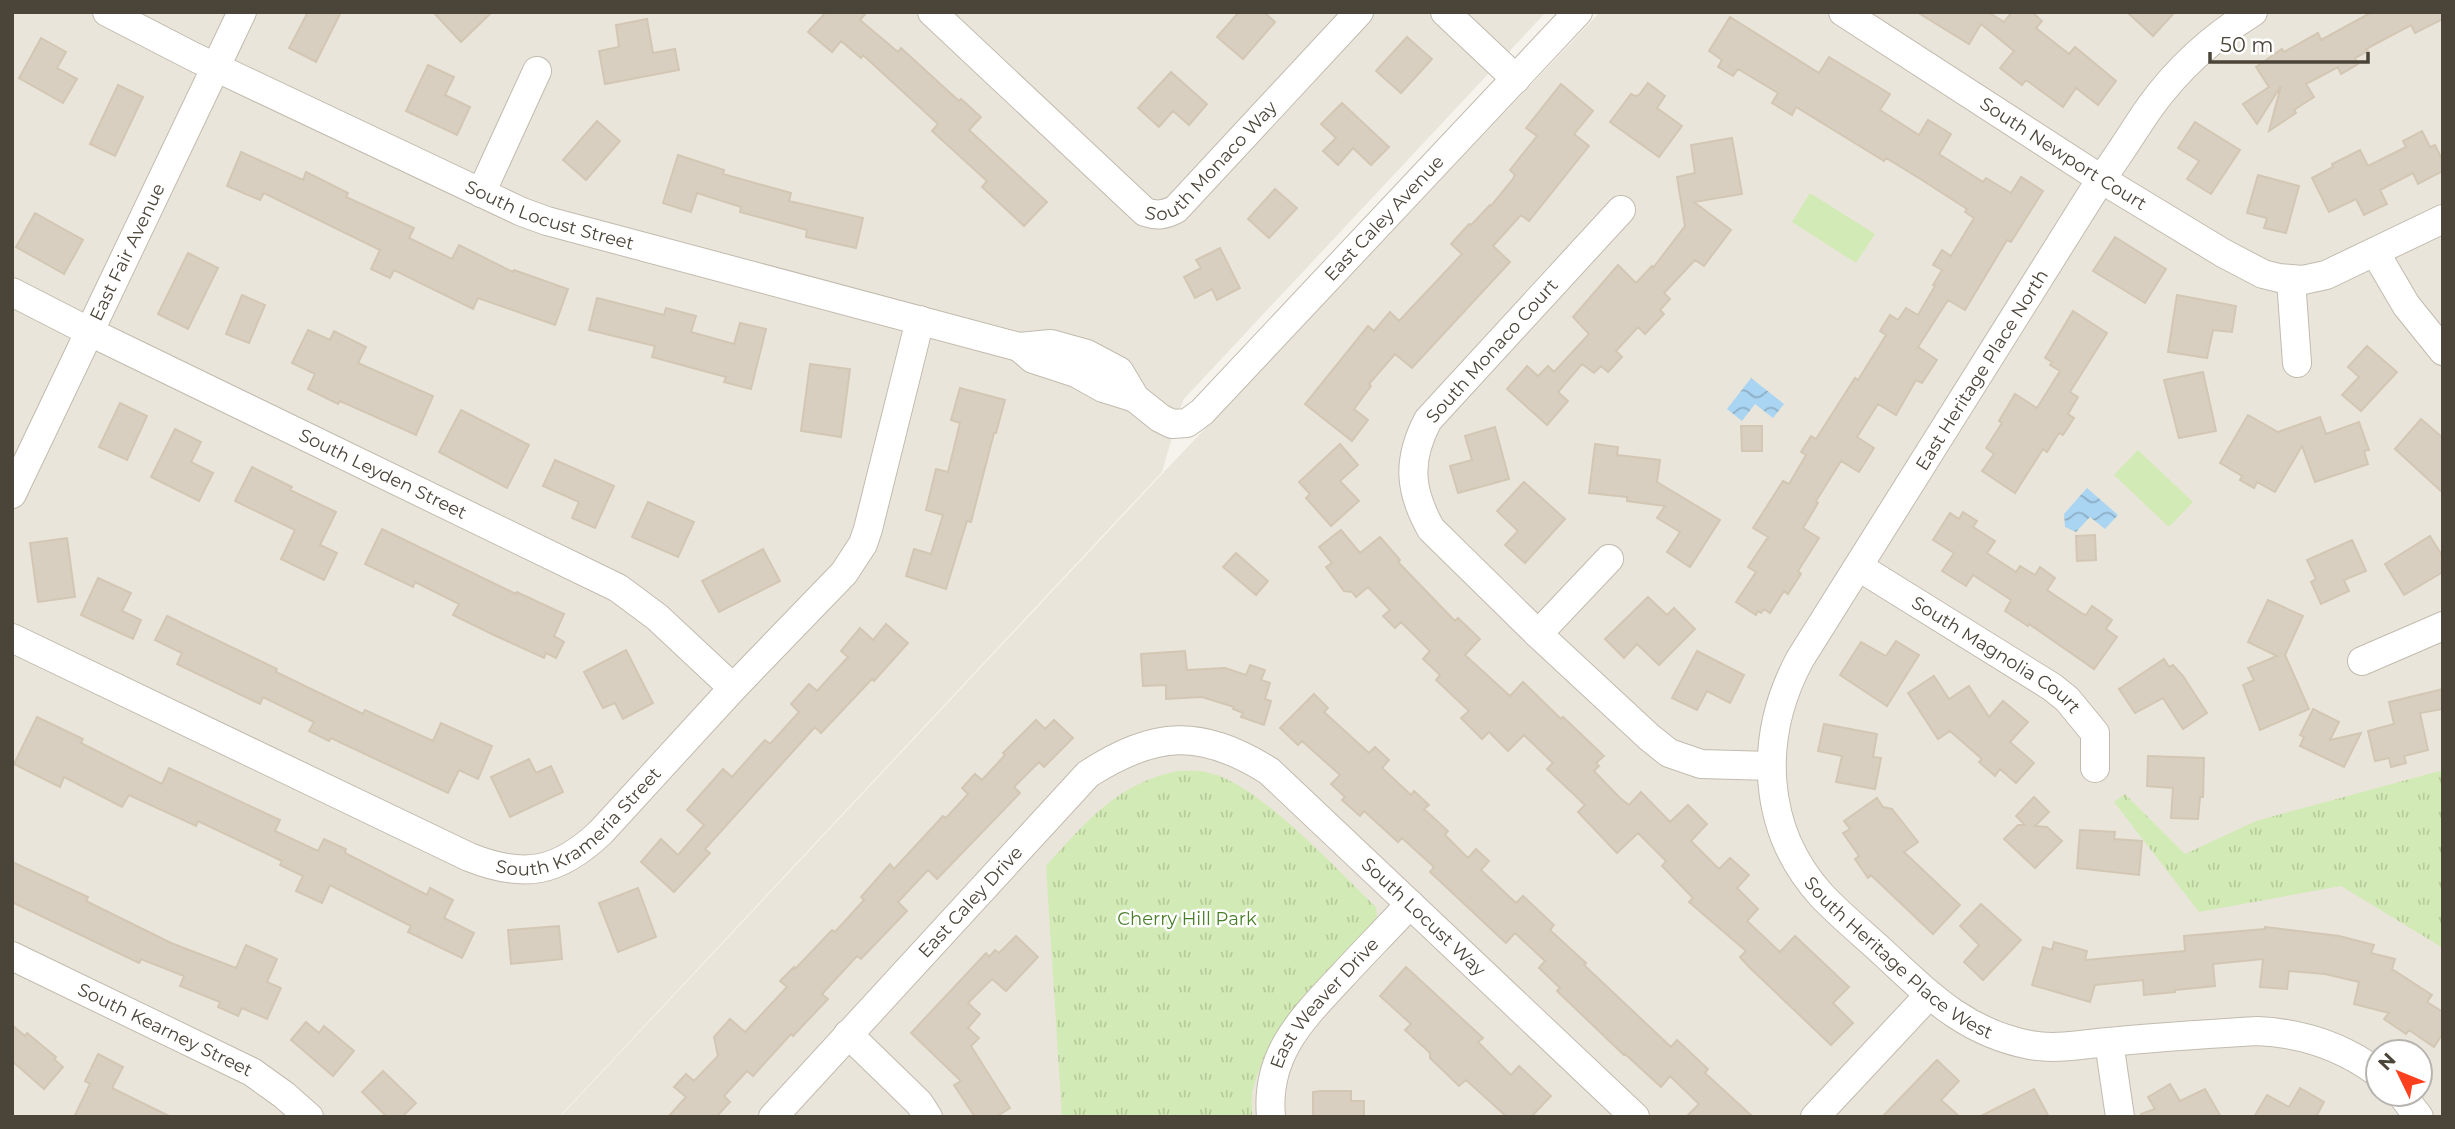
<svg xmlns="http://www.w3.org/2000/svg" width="2455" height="1129" font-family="Montserrat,sans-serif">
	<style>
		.residential { fill: #eae5da; fill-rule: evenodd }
		.grass { fill: #d2eab5 }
		.park { fill: url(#park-tufts) }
		.water { fill: url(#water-waves) }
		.building { fill: #d8cfc1; stroke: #d3c7b4; stroke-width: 2 }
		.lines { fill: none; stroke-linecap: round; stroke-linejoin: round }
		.minor-casing { stroke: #c2bbae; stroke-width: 30 }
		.minor { stroke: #fff; stroke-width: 28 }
		.labels { text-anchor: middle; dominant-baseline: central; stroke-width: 5; stroke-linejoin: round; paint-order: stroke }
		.street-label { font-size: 18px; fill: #4b4439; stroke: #fff }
		.park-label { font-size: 18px; fill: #4a7f2a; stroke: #fff }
	</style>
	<defs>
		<pattern id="park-tufts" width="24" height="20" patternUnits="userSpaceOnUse" patternTransform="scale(1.75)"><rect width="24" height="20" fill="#d2eab5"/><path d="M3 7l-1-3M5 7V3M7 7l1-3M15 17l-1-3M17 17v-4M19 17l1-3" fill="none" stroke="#b6ca9c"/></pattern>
		<pattern id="water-waves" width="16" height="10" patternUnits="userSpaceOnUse" patternTransform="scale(1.75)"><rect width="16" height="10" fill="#a9d4f2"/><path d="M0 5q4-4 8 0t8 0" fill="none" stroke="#8caec5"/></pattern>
	</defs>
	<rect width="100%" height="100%" fill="#f6f3ec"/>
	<path class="residential" d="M12,12H1546L1183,400L1162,472L559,1117H12Z
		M1600,12H2443V1117H560L1163,473ZM2378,1052H2420V1094H2378Z"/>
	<path class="grass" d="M1810,193L1875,234L1856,263L1792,222Z
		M2138,450L2193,502L2169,527L2114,475Z"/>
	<path class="park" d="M2443,770V948L2341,886L2199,912L2114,802L2125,794L2185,854L2256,821Z
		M1178,771C1188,771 1200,770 1210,773C1260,785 1337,870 1376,907L1377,917C1332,971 1275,1015 1254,1085C1251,1094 1252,1107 1252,1117H1062L1046,866C1086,822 1117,783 1178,771Z"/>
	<path class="water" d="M1751,378L1784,404L1773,418L1755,404L1742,421L1727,409Z
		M2087,488L2118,515L2105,529L2090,517L2076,532L2065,527L2064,514Z"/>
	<path class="building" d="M308,12H341L316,62L289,48Z
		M433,12H492L461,42Z
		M826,12H867L860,20L898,52L901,48L959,101L961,99L981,117L969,130L1047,202L1024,226L982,187L987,181L932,131L938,124L863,55L861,58L841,41L832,52L808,32Z
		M1239,12H1264L1275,22L1243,59L1217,37Z
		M1917,12H1988L2004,22L2012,12H2032L2042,21L2036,28L2069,54L2075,47L2116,81L2098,105L2076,88L2063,107L2026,80L2022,85L2000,68L2014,51L1981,24L1969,44Z
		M2127,12H2175L2153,36Z
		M2372,12H2443V19L2415,33L2411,25L2366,49L2368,51L2355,58L2358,64L2341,74L2338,67L2306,84L2314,97L2294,110L2296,113L2269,131L2281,86L2257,124L2243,104L2269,87L2256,67L2282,49L2284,52L2318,33L2321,40Z
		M1730,17L1819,73L1829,57L1890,94L1880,110L1919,135L1928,120L1951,134L1939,154L1983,182L1986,178L2011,193L2021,177L2043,191L2011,242L2007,240L1965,310L1948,300L1918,347L1937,360L1922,383L1916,380L1896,415L1878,404L1857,437L1874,448L1859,472L1841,461L1816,501L1818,503L1803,528L1819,538L1798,571L1801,574L1788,594L1784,591L1770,613L1764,609L1761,613L1758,611L1756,615L1736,602L1756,572L1748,567L1768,537L1753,528L1783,481L1789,484L1806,455L1801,452L1811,436L1816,439L1855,378L1858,380L1886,335L1880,331L1890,315L1898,320L1906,308L1918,315L1935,286L1933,285L1942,270L1933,265L1942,250L1951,256L1974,218L1965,212L1967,209L1922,180L1886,158L1884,161L1796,107L1792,115L1772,103L1778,93L1738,69L1733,76L1718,67L1722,60L1709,51Z
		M647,19L653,53L675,49L679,70L605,84L599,51L619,47L616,25Z
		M1407,37L1432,59L1401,93L1376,71Z
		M41,38L66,52L57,68L77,79L63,103L19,78Z
		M428,65L454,77L445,95L470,107L457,135L406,111Z
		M1171,72L1207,104L1189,125L1173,111L1159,127L1138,108Z
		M1648,83L1665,96L1657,108L1682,126L1659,157L1610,122L1631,94L1635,96L1639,95Z
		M1561,84L1593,111L1574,134L1589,146L1529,221L1521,215L1493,246L1510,262L1412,368L1395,354L1369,384L1371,386L1354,409L1368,420L1352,441L1305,404L1368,326L1374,331L1390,312L1399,321L1462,254L1451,244L1469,224L1471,225L1490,205L1491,206L1513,179L1515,175L1510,170L1537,136L1526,128Z
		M118,85L143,97L115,156L90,144Z
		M1342,103L1389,147L1371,165L1353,148L1338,165L1323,151L1336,138L1321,124Z
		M597,121L620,141L586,180L563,160Z
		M2195,122L2240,150L2211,194L2187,179L2199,161L2178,148Z
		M2422,131L2430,147L2435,145L2443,161V171L2418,184L2413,173L2380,190L2387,204L2364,215L2356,199L2329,212L2312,178L2333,167L2332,164L2360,150L2368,166L2406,147L2403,141Z
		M1732,138L1742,194L1694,202L1731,230L1704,266L1695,260L1664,293L1670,299L1660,310L1664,314L1645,334L1638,327L1616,351L1622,357L1608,372L1601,366L1594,373L1582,364L1558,392L1568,401L1547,425L1507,389L1527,366L1538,376L1548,366L1554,372L1589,334L1573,317L1618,265L1636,283L1652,266L1653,268L1685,226L1677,177L1695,173L1691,145Z
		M241,152L303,180L306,172L348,193L346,197L414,228L409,238L452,259L459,245L513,272L514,270L568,289L555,325L478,298L473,309L394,270L390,278L371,269L380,250L264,193L260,200L227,186Z
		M678,155L724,170L723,174L791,193L789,201L863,218L856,248L806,237L807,230L740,212L741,207L697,193L691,212L663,203Z
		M2258,175L2299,186L2286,233L2264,228L2267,218L2247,213Z
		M1275,189L1297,208L1269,238L1248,219Z
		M35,213L83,240L64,274L16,247Z
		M2115,237L2166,269L2145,303L2093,271Z
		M1220,248L1240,288L1217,300L1212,289L1195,298L1184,277L1201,268L1196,260Z
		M188,253L218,268L188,329L158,314Z
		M242,295L265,305L249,343L226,334Z
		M2177,295L2236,306L2232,332L2213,330L2207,358L2168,352Z
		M597,298L664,315L666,308L696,316L691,332L734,344L740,323L766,329L751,389L724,382L726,377L652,357L655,346L589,330Z
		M2073,311L2107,333L2070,392L2078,397L2068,414L2074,418L2063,435L2059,433L2047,452L2043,449L2015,493L1982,471L1994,454L1986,448L2002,423L1999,421L2015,394L2037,408L2060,371L2050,365L2052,362L2045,358Z
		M308,330L330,340L334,331L366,347L358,363L433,396L416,435L340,401L338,404L308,389L315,374L292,363Z
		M2367,346L2397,372L2361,411L2342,395L2359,377L2348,367Z
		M810,364L850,369L841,437L801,431Z
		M2203,372L2216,431L2179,438L2164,380Z
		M960,388L1005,400L996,433H994L971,522L967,521L946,589L906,576L914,549L931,554L943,515L926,510L936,469L948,472L960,423L951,420Z
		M120,403L147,416L127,460L99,447Z
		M461,410L529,445L507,488L439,452Z
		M2248,415L2278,432L2320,417L2326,434L2359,422L2369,450L2364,451L2368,464L2315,482L2302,446L2275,492L2257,482L2254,488L2240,480L2242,476L2220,463Z
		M2421,419L2443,438V493L2395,449Z
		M1741,426H1762V451H1742Z
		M1495,427L1509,479L1458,493L1450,466L1472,460L1465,436Z
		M175,429L201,442L191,462L213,473L199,501L151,477Z
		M1340,444L1358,465L1340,481L1359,501L1331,526L1306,498L1310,494L1299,482Z
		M1595,444L1618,447L1617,455L1660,460L1657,482L1720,520L1690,567L1667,552L1680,532L1657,518L1665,506L1627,501V497L1589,493Z
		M555,460L614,486L595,528L572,518L579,502L543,486Z
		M252,467L292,487L290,490L336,512L320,545L337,553L324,580L281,559L295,530L235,501Z
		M1524,482L1565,519L1525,563L1505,545L1518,531L1497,511Z
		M648,502L694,522L678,557L632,537Z
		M1963,512L1977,521L1973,527L1995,541L1987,553L2016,572L2020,566L2035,575L2040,567L2055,578L2047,590L2083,614L2086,615L2092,606L2112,620L2106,629L2117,637L2094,669L2029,624L2028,626L2005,611L2011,600L1973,575L1966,586L1942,571L1954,553L1933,540L1950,513L1959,519Z
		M382,529L516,594L517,592L564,614L554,636L564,642L556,658L546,653L544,658L496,636L453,615L459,604L415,582L413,587L365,564Z
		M1341,530L1360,553L1380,537L1400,560L1398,562L1455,621L1458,618L1480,639L1465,655L1510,696L1523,682L1561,719L1563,717L1604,756L1596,763L1599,766L1594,771L1620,798L1629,805L1641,792L1670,822L1688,805L1707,824L1691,841L1719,869L1730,858L1749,875L1737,888L1758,909L1747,921L1780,952L1795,936L1849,987L1833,1003L1853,1023L1831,1045L1749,967L1740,957L1746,951L1689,902L1693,898L1662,866L1666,861L1638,833L1617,853L1578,812L1585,805L1547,769L1553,763L1524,735L1508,751L1489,732L1482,739L1461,718L1469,711L1436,680L1440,675L1423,659L1430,651L1401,622L1395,628L1383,616L1390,610L1368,587L1356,597L1352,592L1344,591L1326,567L1332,563L1319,547Z
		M2095,535L2096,560L2077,561L2076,536Z
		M2430,536L2443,557V572L2404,595L2385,564Z
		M67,538L75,597L38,602L30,543Z
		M2352,540L2366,571L2344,580L2349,591L2321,604L2311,582L2316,579L2307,560Z
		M763,549L780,581L719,612L702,581Z
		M1236,553L1268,581L1256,595L1223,567Z
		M98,578L131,593L122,611L141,620L133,639L81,615Z
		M1648,597L1667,615L1674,608L1695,629L1659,665L1637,644L1624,658L1605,639Z
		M2268,600L2303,616L2285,655L2309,709L2260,730L2243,685L2254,680L2248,668L2277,656L2248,642Z
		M167,616L277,669L276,672L363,714L365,710L433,741L441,723L492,746L478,779L459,770L448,793L331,738L329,741L309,731L314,722L263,697L260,704L177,664L182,653L155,640Z
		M886,624L908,643L874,681L872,679L821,733L815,727L705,849L710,853L674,892L641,862L661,839L678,855L704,825L687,810L723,769L732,777L765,740L770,744L799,712L791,704L809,684L817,691L848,657L841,651L860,628L873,640Z
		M1896,641L1919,655L1887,706L1840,675L1861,642L1886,656Z
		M626,650L653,703L623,719L615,703L603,708L584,672Z
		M1185,651L1187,670L1225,668L1246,675L1250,665L1265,670L1261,680L1270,683L1265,699L1271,701L1264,725L1241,717L1243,713L1233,709L1234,707L1202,697L1166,699V685L1143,686L1141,654Z
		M1697,651L1744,675L1730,703L1707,691L1697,710L1672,698Z
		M2164,659L2169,667L2173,665L2183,676L2207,713L2183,729L2163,698L2135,713L2119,689Z
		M1934,676L1949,699L1969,686L1989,717L2003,701L2028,722L2010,742L2034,763L2016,783L2000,769L1995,776L1979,762L1982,759L1950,731L1938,739L1908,693Z
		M2443,689V709L2420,713L2428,750L2404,756L2406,763L2391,767L2389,758L2375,761L2368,731L2394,724L2389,702Z
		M1314,694L1328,708L1324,712L1369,753L1375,747L1389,760L1382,768L1411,795L1414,791L1429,805L1424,809L1448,831L1445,835L1468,858L1476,849L1489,861L1481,870L1516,903L1523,896L1554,925L1550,930L1586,963L1584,965L1671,1047L1677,1040L1708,1069L1705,1073L1753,1117H1686L1699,1104L1670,1076L1661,1087L1625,1054L1624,1055L1557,991L1560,988L1539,968L1545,961L1515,933L1506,943L1430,872L1434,867L1402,838L1398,842L1364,811L1360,816L1342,800L1345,797L1331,784L1340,775L1302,741L1298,745L1280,728Z
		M2313,709L2339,722L2330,740L2361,733L2344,767L2300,746L2304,737L2300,735Z
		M37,717L83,739L81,743L162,784L169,768L280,820L275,831L318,851L324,839L346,849L345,853L427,895L430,888L453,900L444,918L474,933L462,958L408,932L411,926L330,885L322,903L296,891L303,876L280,865L282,861L198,821L196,826L129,795L122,807L64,777L60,787L14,764Z
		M1036,720L1045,729L1054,720L1073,738L1044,767L1039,762L1014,787L1020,793L937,879L928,870L898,902L907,911L861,959L857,956L822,994L828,999L793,1036L791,1034L753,1076L747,1071L724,1096L730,1102L716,1117H668L686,1097L674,1087L686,1074L694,1081L718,1056L714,1037L730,1019L745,1032L787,987L780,981L794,967L795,969L832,930L835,932L864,900L861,897L890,864L894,869L943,816L946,818L968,794L962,788L975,774L982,780L1005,755L1003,753Z
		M1824,724L1877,734L1873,757L1881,758L1875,789L1836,782L1842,756L1818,751Z
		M2148,756L2204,758L2203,797H2200L2198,819L2171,818L2173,788L2147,786Z
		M529,759L536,773L551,766L563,792L510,817L491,777Z
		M2034,797L2049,812L2035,826L2047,827L2062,841L2035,868L2004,839L2018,825H2025L2016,816Z
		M1877,798L1883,807L1892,809L1918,842L1904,852L1960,905L1933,934L1871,875L1868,878L1855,859L1859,856L1843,833L1850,829L1844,821Z
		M2080,830L2115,832L2114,839L2142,841L2139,875L2077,868Z
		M12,862L88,897L86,901L171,943L236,968L246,945L277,959L267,982L281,988L267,1019L242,1008L238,1016L218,1007L220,1002L180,986L184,976L141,959L139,963L12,902Z
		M638,888L656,937L618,952L599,903Z
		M1981,904L2021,940L1983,980L1964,962L1979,945L1960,926Z
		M559,926L562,959L511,964L508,930Z
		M2265,927L2339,936L2374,945L2371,953L2395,959L2392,969L2432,995L2427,1002L2443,1012V1033L2434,1047L2409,1030L2406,1034L2384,1019L2389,1013L2354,1004L2359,982L2325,974L2289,971L2287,989L2260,987L2263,959L2213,964L2215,986L2175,990V992L2144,995L2143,980L2095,985L2090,1002L2032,985L2043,947L2052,950L2054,942L2087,951L2085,960L2185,951L2184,936L2265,929Z
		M1016,936L1038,957L1006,991L992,979L968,1003L980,1014L968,1028L979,1038L971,1046L1010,1108L996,1117H975L954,1085L961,1081L911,1033L986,953L989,957L995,950L999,953Z
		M1406,967L1483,1038L1478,1042L1511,1075L1519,1066L1551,1096L1531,1117H1507L1466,1080L1459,1086L1430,1058V1053L1405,1030L1411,1024L1380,996Z
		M306,1022L319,1033L324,1026L354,1051L333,1076L291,1040Z
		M12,1025L25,1036L27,1033L56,1057L54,1059L63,1067L44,1089L12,1061Z
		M98,1054L123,1067L112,1088L171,1117H74L90,1084L85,1081Z
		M1937,1060L1959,1081L1941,1100L1960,1117H1882Z
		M383,1071L416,1103L402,1117H387L362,1092Z
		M2170,1084L2180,1101L2205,1089L2221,1117H2141V1114L2155,1109L2148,1097Z
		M2300,1088L2324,1102L2316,1117H2254L2267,1095L2289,1107Z
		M2034,1089L2049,1117H1979Z
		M1320,1091H1351V1101H1364V1117H1313V1092Z"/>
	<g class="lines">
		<g class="minor-casing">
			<g id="minor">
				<path id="s1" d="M107,12L194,57L522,212L547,221L1019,347L1051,344L1087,354L1119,371L1135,398L1160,418L1172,424L1187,423L1202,412L1578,12"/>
				<path id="s2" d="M932,12L1145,212C1157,216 1165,215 1176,209L1359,12"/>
				<path d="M1445,12L1516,79"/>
				<path id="s3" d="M1843,12L2101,179L2223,253L2263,274L2279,278L2303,280L2326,275L2443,219"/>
				<path id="s4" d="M2253,12C2211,38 2178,68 2150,107C2133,131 2119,156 2101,179L1800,659C1758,737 1761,829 1822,896C1843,918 1867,937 1888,957C1933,999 1968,1033 2030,1045C2057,1050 2082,1044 2109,1042C2158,1037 2208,1034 2257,1031C2302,1033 2342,1046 2378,1073"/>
				<path d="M481,193L537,71"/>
				<path d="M1621,210L1428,420C1407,460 1409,490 1431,529L1538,634L1649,737L1669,753L1701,764L1771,766"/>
				<path d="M2375,252L2406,305L2443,351"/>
				<path d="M2291,280L2297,363"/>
				<path id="s5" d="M12,292L90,332L618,588L657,617L733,688"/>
				<path d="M1019,347L1033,359L1076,373L1103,388L1135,398"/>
				<path id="s6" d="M12,494L242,12"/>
				<path id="s7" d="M1859,567L2052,687L2067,699L2095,733V768"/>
				<path d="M1538,634L1609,559"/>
				<path id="s8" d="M12,638L469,857C524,879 558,873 601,832L733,688L844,573L863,544L868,529L920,320"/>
				<path d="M2362,661L2443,626"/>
				<path id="s9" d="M12,956L252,1072L284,1095L309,1117"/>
				<path d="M848,1034L919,1103L928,1117"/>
				<path d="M2109,1042L2120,1117"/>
				<path d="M2401,1094L2419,1117"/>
				<path id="s10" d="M773,1117L1088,774C1155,731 1201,728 1269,771L1635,1117"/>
				<path id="s11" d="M1271,1117C1265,1053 1304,1017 1343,975C1365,951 1388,928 1410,904"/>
				<path d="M1815,1117L1929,995"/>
			</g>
		</g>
		<use href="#minor" class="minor"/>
	</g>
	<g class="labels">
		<g class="street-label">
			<text stroke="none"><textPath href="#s2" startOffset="380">South Monaco Way</textPath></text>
			<text stroke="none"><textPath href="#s3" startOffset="262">South Newport Court</textPath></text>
			<text stroke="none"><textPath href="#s1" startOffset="488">South Locust Street</textPath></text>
			<text stroke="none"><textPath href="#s1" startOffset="1458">East Caley Avenue</textPath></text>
			<text stroke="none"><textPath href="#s6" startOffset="268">East Fair Avenue</textPath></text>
			<text transform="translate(1492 351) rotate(-48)">South Monaco Court</text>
			<text transform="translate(1982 370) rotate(-58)">East Heritage Place North</text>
			<text stroke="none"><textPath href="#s5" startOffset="413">South Leyden Street</textPath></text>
			<text stroke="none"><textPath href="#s7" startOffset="163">South Magnolia Court</textPath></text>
			<text stroke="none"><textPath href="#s8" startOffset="635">South Krameria Street</textPath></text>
			<text stroke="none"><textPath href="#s10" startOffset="292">East Caley Drive</textPath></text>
			<text stroke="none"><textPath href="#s10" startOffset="873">South Locust Way</textPath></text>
			<text stroke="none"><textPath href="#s4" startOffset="1148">South Heritage Place West</textPath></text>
			<text stroke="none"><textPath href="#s11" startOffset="131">East Weaver Drive</textPath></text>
			<text stroke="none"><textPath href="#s9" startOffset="170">South Kearney Street</textPath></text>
		</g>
		<g class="park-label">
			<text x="1187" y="919">Cherry Hill Park</text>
		</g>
	</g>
	<rect width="2455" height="1129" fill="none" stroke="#4b4439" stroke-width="28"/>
	<g transform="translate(2399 1073) rotate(313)"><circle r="33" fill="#ffffff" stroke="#b7b4b0" stroke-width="2"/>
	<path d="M0-5L12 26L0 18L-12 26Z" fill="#fc3f1d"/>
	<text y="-10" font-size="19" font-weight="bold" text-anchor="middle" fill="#4b4439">N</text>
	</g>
	<path d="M2210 52v10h158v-10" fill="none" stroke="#4b4439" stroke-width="3.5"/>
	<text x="2220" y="52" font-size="21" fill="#4b4439" stroke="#ffffff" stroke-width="5" paint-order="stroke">50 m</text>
</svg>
